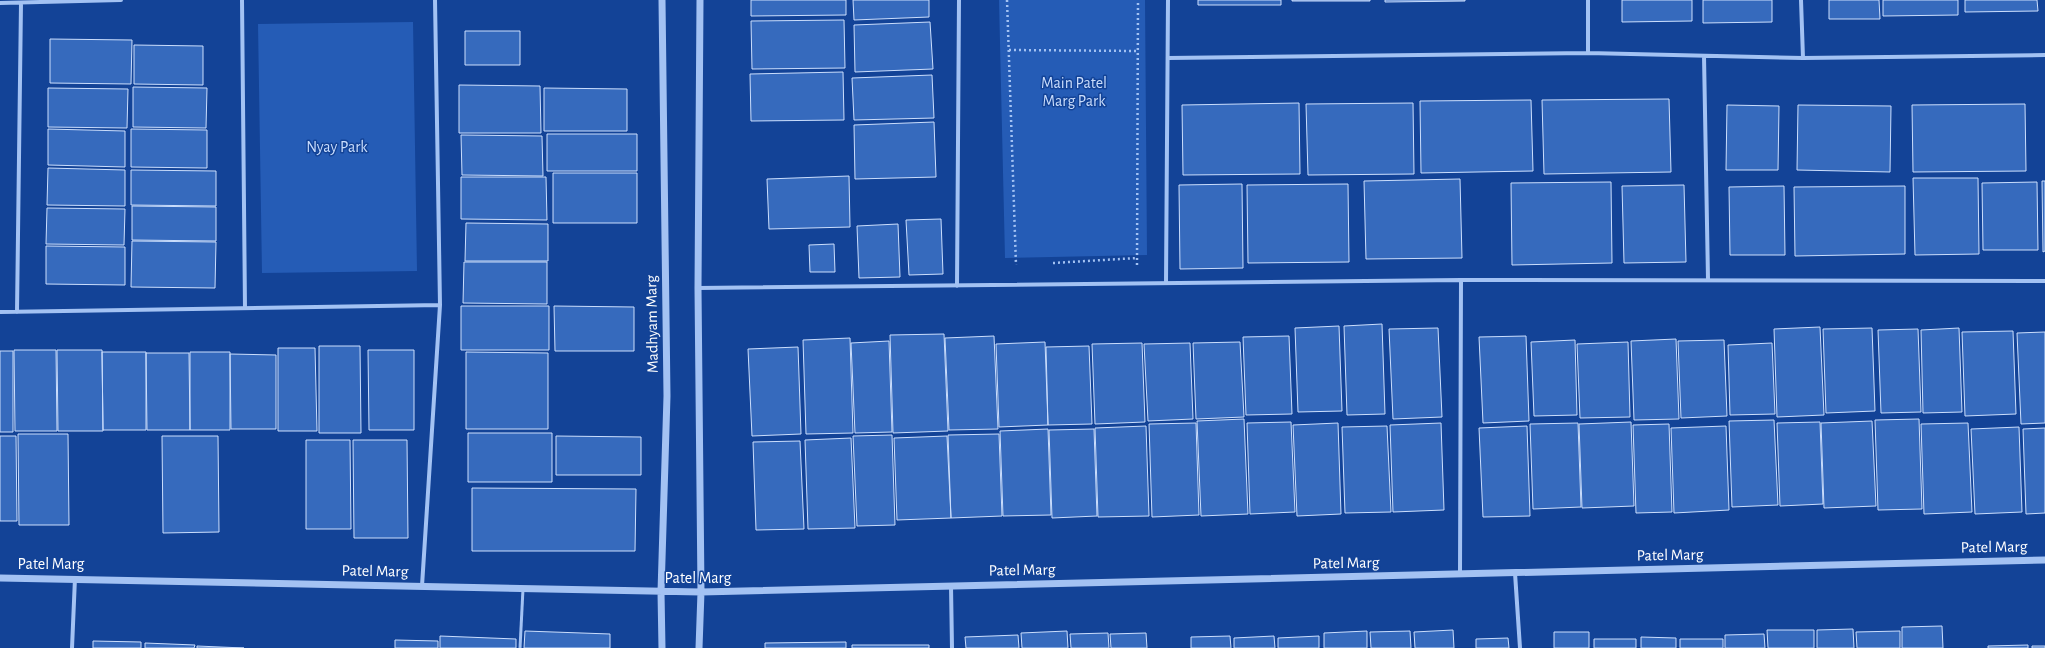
<svg xmlns="http://www.w3.org/2000/svg" width="2045" height="648" font-family="'Alegreya Sans',sans-serif">
	<style>
		.green { fill: #255cb6 }
		.building { fill: #366abd; stroke: #cbdefd }
		.lines { fill: none; stroke-linecap: round; stroke-linejoin: round }
		.path { stroke: #a3c2f3; stroke-width: 2.5; stroke-dasharray: 2 3; stroke-linecap: butt }
		.service { stroke: #a3c2f3; stroke-width: 3 }
		.minor { stroke: #a3c2f3; stroke-width: 4 }
		.tertiary { stroke: #a3c2f3; stroke-width: 7 }
		.labels { text-anchor: middle; dominant-baseline: central; stroke-width: 3; stroke-linejoin: round; paint-order: stroke }
		.park-label { font-size: 16px; fill: #cbdefd; stroke: #134397 }
		.street-label { font-size: 16px; fill: #fff; stroke: #134397 }
	</style>
	<rect width="100%" height="100%" fill="#134397"/>
	<path class="green" d="M999,0H1145L1147,255L1005,258Z
		M413,22L417,271L262,273L258,24Z"/>
	<path class="building" d="M751,0H846V15L751,16Z
		M853,0H929V17L854,20Z
		M1198,0H1281V5H1198Z
		M1292,0H1370V1H1292Z
		M1385,0H1465V1L1385,2Z
		M1622,0H1692V21L1622,22Z
		M1703,0H1772V22L1703,23Z
		M1829,0H1879L1880,19H1829Z
		M1883,0H1958V15L1883,16Z
		M1965,0H2037L2038,11L1965,12Z
		M844,20L845,68L752,69L751,21Z
		M930,22L933,69L855,72L854,25Z
		M465,31H520V65H465Z
		M50,39L132,40L131,84L50,83Z
		M134,45L203,46V85L134,84Z
		M843,72L844,120L751,121L750,74Z
		M932,75L934,118L854,120L852,78Z
		M459,85L540,86L541,133H459Z
		M133,87L207,88L206,128L133,127Z
		M48,88L128,89L127,128L48,127Z
		M544,88L627,89V131H544Z
		M1669,99L1671,172L1544,174L1542,100Z
		M1531,100L1533,171L1421,173L1420,101Z
		M1299,103L1300,174L1183,175L1182,105Z
		M1413,103L1414,174L1308,175L1306,104Z
		M2025,104L2026,171L1913,172L1912,105Z
		M1727,105L1779,106L1778,170H1726Z
		M1798,105L1891,106L1890,172L1797,170Z
		M934,122L936,177L855,179L854,125Z
		M48,129L125,131V167L48,165Z
		M131,129L207,130V168L131,167Z
		M547,134H637V171H547Z
		M461,135L542,136L543,176L462,175Z
		M48,168L125,170V206L47,205Z
		M131,170L216,171V206L131,205Z
		M553,173H637V223H553Z
		M849,176L850,227L769,229L767,179Z
		M461,177H546L547,220L461,219Z
		M1913,178H1978L1979,254L1915,255Z
		M1460,179L1462,258L1366,259L1364,181Z
		M2042,181H2045V251L2043,252Z
		M1611,182L1612,263L1512,265L1511,183Z
		M2037,182L2038,250H1983L1982,183Z
		M1242,184L1243,268L1180,269L1179,185Z
		M1348,184L1349,262L1248,263L1247,185Z
		M1684,185L1686,262L1624,263L1622,186Z
		M1784,186L1785,255H1730L1729,187Z
		M1905,186V254L1795,256L1794,187Z
		M132,206L216,207V241L132,240Z
		M47,208L125,209L124,245L46,244Z
		M941,219L943,274L909,275L906,220Z
		M466,223L548,224V261H465Z
		M898,224L900,277L859,278L857,226Z
		M132,241L216,242L215,288L131,287Z
		M834,244L835,272H810L809,245Z
		M46,246L125,247V285L46,284Z
		M464,262H547V304L463,303Z
		M461,306H549V350H461Z
		M554,306L634,307V351H555Z
		M1382,324L1385,414L1347,415L1344,326Z
		M1339,326L1342,411L1298,412L1295,328Z
		M1820,327L1824,415L1777,417L1774,329Z
		M1438,328L1442,417L1393,419L1389,329Z
		M1872,328L1875,411L1826,413L1823,329Z
		M1959,328L1962,412L1923,413L1921,330Z
		M1918,329L1921,412L1881,413L1878,330Z
		M2013,331L2016,414L1965,416L1962,332Z
		M2045,332V423L2021,424L2017,333Z
		M944,334L948,431L893,433L890,335Z
		M994,336L998,429L949,430L945,338Z
		M1289,336L1292,414L1246,415L1243,337Z
		M1526,336L1529,421L1483,423L1479,337Z
		M850,338L853,433L806,434L803,340Z
		M1676,339L1679,419L1634,420L1631,341Z
		M1575,340L1577,415L1534,416L1531,342Z
		M1724,340L1727,416L1681,418L1678,341Z
		M889,341L892,432L855,433L851,343Z
		M1045,342L1048,425L999,427L996,344Z
		M1240,342L1244,417L1196,419L1193,343Z
		M1628,342L1630,417L1580,418L1577,344Z
		M1142,343L1145,422L1095,424L1092,344Z
		M1190,343L1193,419L1148,421L1144,344Z
		M1772,343L1775,414L1730,415L1728,345Z
		M319,346H360L361,433H319Z
		M1089,346L1092,424L1048,425L1046,347Z
		M798,347L801,434L752,436L748,349Z
		M278,348H315L317,431H278Z
		M14,350H56L57,431H15Z
		M57,350H102L103,431H58Z
		M368,350H414V430H369Z
		M0,351H13V432H0Z
		M102,352H146V430H103Z
		M190,352H230V430H190Z
		M466,352L548,353V429H466Z
		M146,353H189L190,430H147Z
		M230,354L276,355V429H231Z
		M1244,419L1248,514L1201,516L1197,421Z
		M1919,419L1922,509L1878,510L1875,420Z
		M1774,420L1778,505L1732,507L1729,421Z
		M1872,421L1876,506L1824,508L1821,423Z
		M1291,422L1295,512L1250,514L1247,423Z
		M1631,422L1634,506L1582,508L1579,424Z
		M1820,422L1823,504L1780,506L1777,423Z
		M1196,423L1199,515L1152,517L1149,424Z
		M1338,423L1341,514L1297,516L1293,425Z
		M1441,423L1444,510L1393,512L1390,425Z
		M1578,423L1581,507L1533,509L1530,424Z
		M1968,423L1972,512L1924,514L1921,424Z
		M1669,424L1672,512L1636,513L1633,425Z
		M1146,426L1149,516L1098,517L1095,428Z
		M1387,426L1391,512L1345,513L1342,427Z
		M1527,426L1530,516L1483,517L1479,428Z
		M1726,426L1729,510L1674,513L1671,428Z
		M2019,427L2022,512L1975,514L1971,429Z
		M2045,428V513L2026,514L2023,429Z
		M1048,429L1051,515L1003,516L1000,431Z
		M1094,429L1097,516L1052,518L1049,430Z
		M468,433H552V482H468Z
		M18,434H68L69,525H19Z
		M999,434L1002,516L951,518L948,435Z
		M892,435L895,525L857,526L853,436Z
		M0,436H16L17,521H0Z
		M162,436H218L219,532L163,533Z
		M556,436L641,437V475H556Z
		M947,436L951,518L897,520L894,438Z
		M851,438L855,528L808,529L805,440Z
		M306,440H350L351,529H306Z
		M353,440H407L408,538H354Z
		M800,441L804,529L756,530L753,442Z
		M472,488L636,489L635,551H472Z
		M1942,626L1943,648H1902V627Z
		M1853,629L1854,648H1817V630Z
		M1453,630L1454,648H1415L1414,632Z
		M1767,630H1814V648H1768Z
		M525,631L610,634V648H524Z
		M1067,631L1068,648H1022L1021,633Z
		M1367,631V648H1324V633Z
		M1410,631L1411,648H1371L1370,632Z
		M1900,631V648H1857L1856,632Z
		M1554,632H1589V648H1554Z
		M1108,633L1109,648H1071L1070,634Z
		M1146,633L1147,648H1111L1110,634Z
		M1764,634L1765,648H1725V635Z
		M1018,635L1019,648H966L965,637Z
		M440,636L516,639V648H440Z
		M1230,636L1231,648H1191V637Z
		M1274,636L1275,648H1234V638Z
		M1319,636V648H1278V638Z
		M1641,637L1676,638V648H1641Z
		M1508,638L1509,648H1476V639Z
		M1594,639H1636V648H1594Z
		M1680,639H1723V648H1680Z
		M395,640L438,641V648H395Z
		M93,641L141,642V648H93Z
		M846,642V648H765V643Z
		M145,643L195,645L194,648H145Z
		M852,645H929V648H852Z
		M2028,645V648H1988V646Z
		M197,646L244,648H197Z
		M2032,646H2045V648H2032Z"/>
	<g class="lines">
		<path class="path" d="M1007,0L1016,265
			M1009,50L1137,51
			M1053,263L1137,258
			M1137,265L1138,0"/>
		<path class="service" d="M520,648L523,589"/>
		<path class="minor" d="M242,0L245,308
			M1588,0V53
			M1801,0L1803,58
			M0,3L121,0
			M1704,56L1708,279
			M1168,58L1588,53L1803,58L2045,55
			M1166,283L1168,0
			M957,286L959,0
			M698,288L1461,280L2045,281
			M0,312L440,305
			M17,312L21,3
			M1515,573L1520,648
			M1460,574L1461,280
			M422,586L440,305L435,0
			M951,586L952,648
			M72,648L75,578"/>
		<path class="tertiary" d="M0,578L701,592L2045,560
			M662,648L661,592L667,396L662,0
			M699,648L701,592L698,288L700,0"/>
	</g>
	<g class="labels">
		<g class="park-label">
			<text x="1074" y="83">Main Patel<tspan x="1074" dy="18">Marg Park</tspan></text>
			<text x="337" y="147">Nyay Park</text>
		</g>
		<g class="street-label">
			<text transform="translate(652 324) rotate(-91)">Madhyam Marg</text>
			<text transform="translate(1994 547) rotate(-1)">Patel Marg</text>
			<text transform="translate(1670 555) rotate(-1)">Patel Marg</text>
			<text transform="translate(1346 563) rotate(-1)">Patel Marg</text>
			<text x="51" y="564">Patel Marg</text>
			<text transform="translate(1022 570) rotate(-1)">Patel Marg</text>
			<text transform="translate(375 571) rotate(1)">Patel Marg</text>
			<text x="698" y="578">Patel Marg</text>
		</g>
	</g>
</svg>
